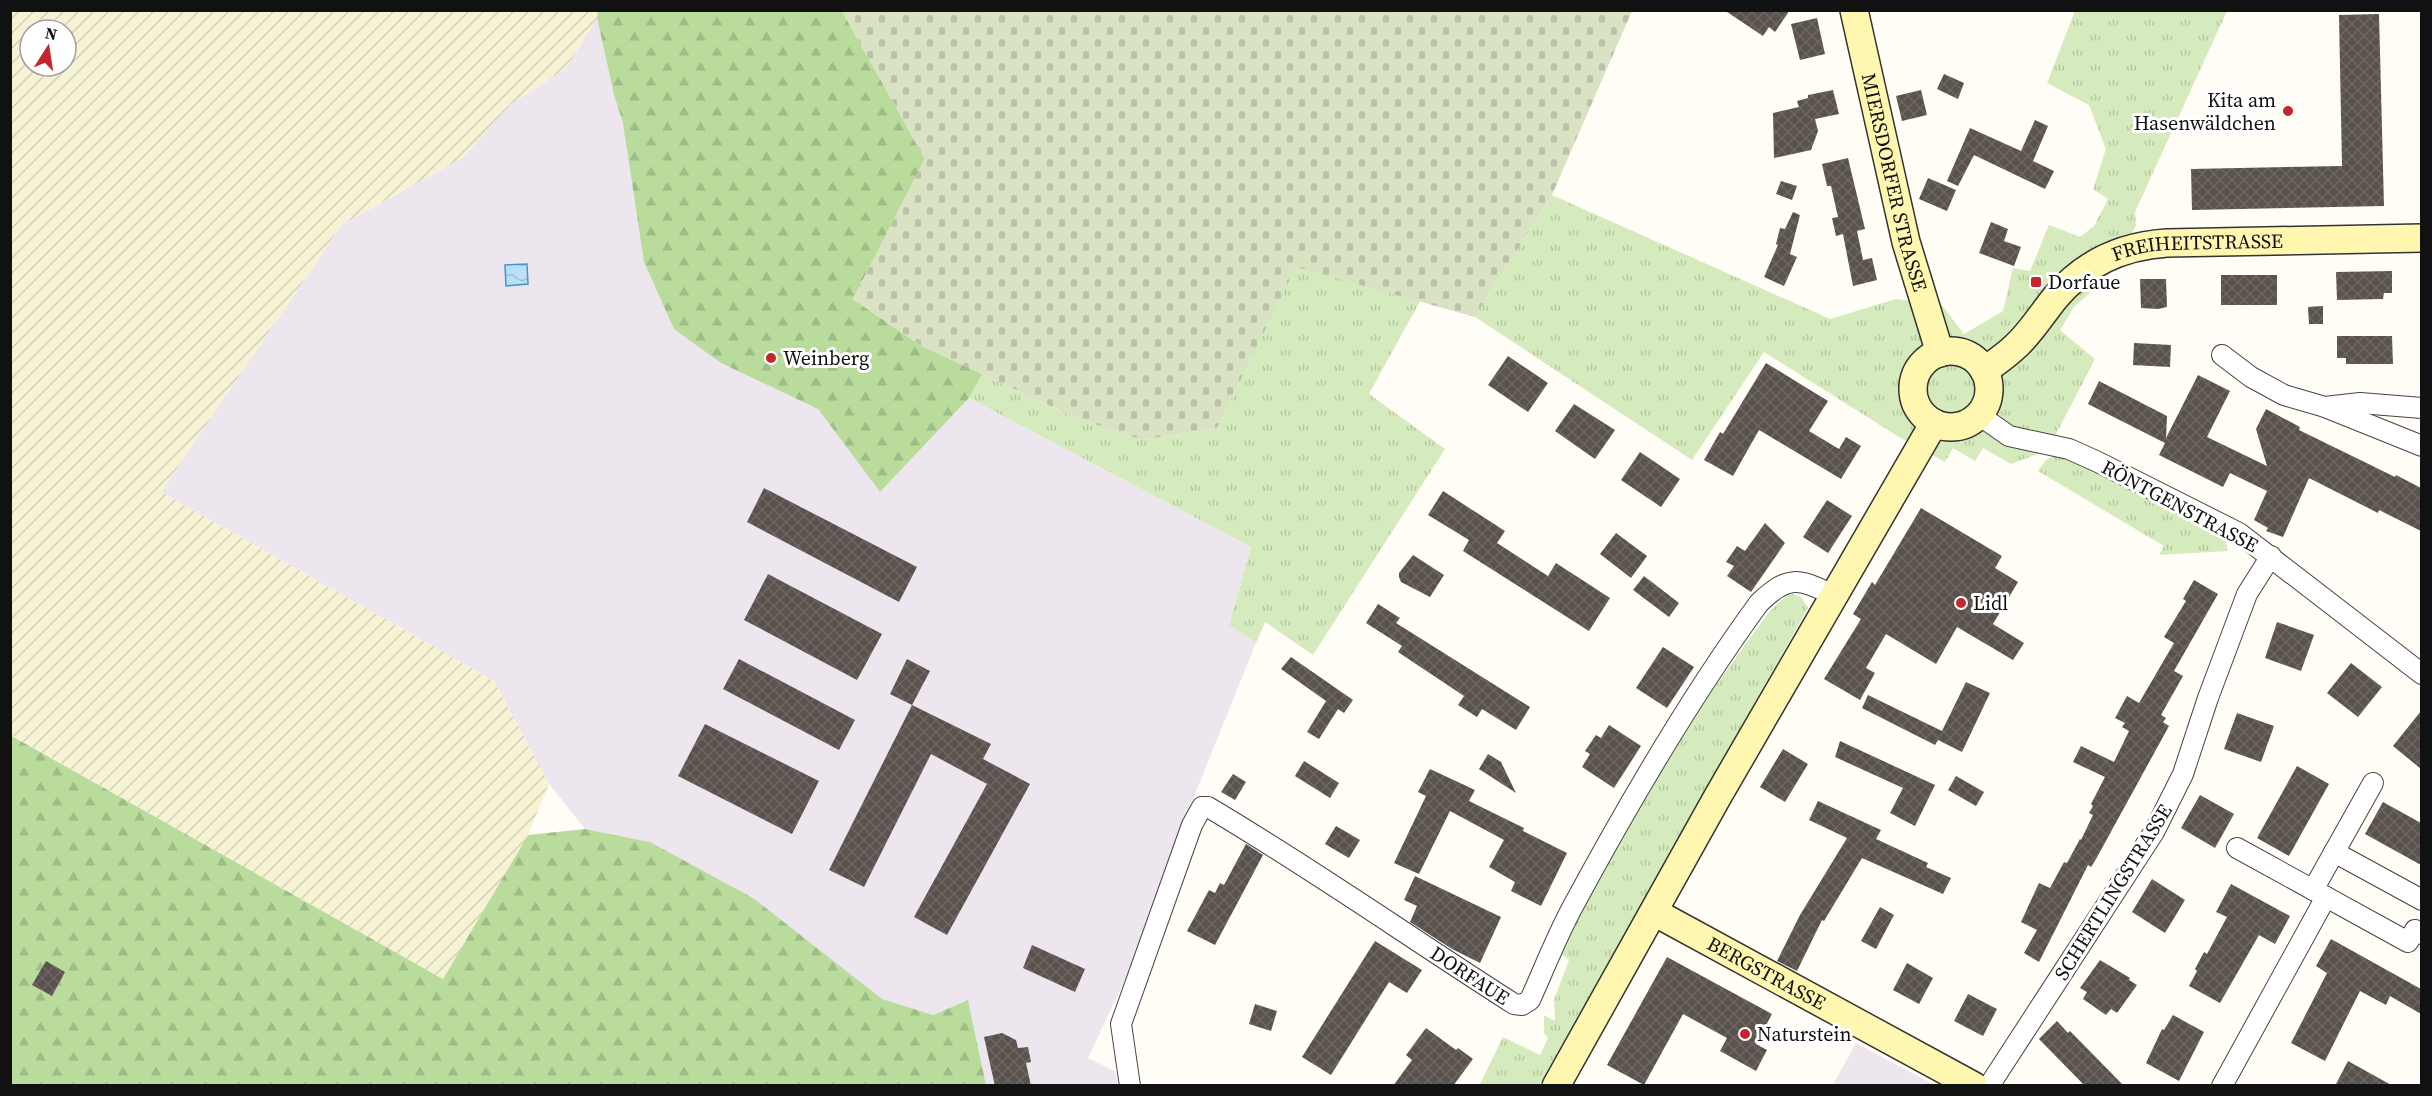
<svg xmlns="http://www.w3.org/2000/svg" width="2432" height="1096" font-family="'Source Serif 4',serif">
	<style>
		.industrial { fill: #eee6ef }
		.farmland { fill: url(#farmland-furrows); fill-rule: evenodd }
		.grass { fill: url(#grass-tufts) }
		.forest { fill: url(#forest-firs) }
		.cemetery { fill: url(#cemetery-stones) }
		.water { fill: url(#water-waves); stroke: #3f96cf; stroke-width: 1.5 }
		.building { fill: url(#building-cross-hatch) }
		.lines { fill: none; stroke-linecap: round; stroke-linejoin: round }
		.street-casing { stroke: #444; stroke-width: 22 }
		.secondary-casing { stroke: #333; stroke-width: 30 }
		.street { stroke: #fff; stroke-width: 20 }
		.secondary { stroke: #fff6b0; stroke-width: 27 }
		.poi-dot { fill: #c4262e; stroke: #fff; stroke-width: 2 }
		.labels { text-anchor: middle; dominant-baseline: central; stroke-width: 6; stroke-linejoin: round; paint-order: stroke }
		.poi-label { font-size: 20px; fill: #111; stroke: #fff; text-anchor: start }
		.street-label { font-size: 20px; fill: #111; stroke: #fff }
	</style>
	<defs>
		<pattern id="farmland-furrows" width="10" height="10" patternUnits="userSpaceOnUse" patternTransform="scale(1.5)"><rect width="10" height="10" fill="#f6f3d4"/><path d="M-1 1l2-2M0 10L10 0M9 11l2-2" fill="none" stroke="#d2cfb5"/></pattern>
		<pattern id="grass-tufts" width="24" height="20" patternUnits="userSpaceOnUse" patternTransform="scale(1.5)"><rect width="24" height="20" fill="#d5ebbd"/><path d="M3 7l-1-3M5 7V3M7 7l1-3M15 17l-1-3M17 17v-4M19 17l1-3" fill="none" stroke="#b6c8a1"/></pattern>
		<pattern id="forest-firs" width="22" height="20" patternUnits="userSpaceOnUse" patternTransform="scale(1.5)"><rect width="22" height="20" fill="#b9dc9c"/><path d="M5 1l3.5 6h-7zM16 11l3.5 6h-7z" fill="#9ebc85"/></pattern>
		<pattern id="cemetery-stones" width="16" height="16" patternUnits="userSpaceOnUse" patternTransform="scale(1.5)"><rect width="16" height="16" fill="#d9e3c4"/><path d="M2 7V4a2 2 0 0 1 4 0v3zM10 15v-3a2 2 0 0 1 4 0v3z" fill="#b9c2a7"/></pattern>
		<pattern id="water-waves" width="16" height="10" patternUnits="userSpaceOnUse" patternTransform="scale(1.5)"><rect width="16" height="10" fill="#b9e0f7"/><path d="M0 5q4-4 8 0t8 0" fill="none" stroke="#9ebfd3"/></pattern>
		<pattern id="building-cross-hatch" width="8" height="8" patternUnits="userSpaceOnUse" patternTransform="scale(1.5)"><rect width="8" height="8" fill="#5a524d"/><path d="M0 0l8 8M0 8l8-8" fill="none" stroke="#6d6662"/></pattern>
	</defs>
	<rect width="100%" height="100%" fill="#fffdf5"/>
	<path class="industrial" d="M597,18L614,95L623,123L721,363L818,409L880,492L969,398L1251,547L1229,625L1256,643L1197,789L1125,980L1088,1058L1115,1071L1118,1085H986L968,1000L933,1015L882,1000L840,967L650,842L585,829L549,784L494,681L161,492L341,225L462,158L511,104L566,68Z
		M1856,1043L1893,1063L1935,1085H1833Z"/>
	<path class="farmland" d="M11,11H598L597,18L566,68L511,104L462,158L341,225L161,492L494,681L549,784L528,835L443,979L11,735ZM30,30H66V66H30Z"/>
	<path class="grass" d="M2075,11H2227L2135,212L2136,226L2104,280L2074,307L2060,330L2095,359L2056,434L2041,453L2011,464L1983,448L1975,461L1953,448L1945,462L1899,437L1764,352L1692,460L1475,317L1552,195L1830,319L1896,299L1941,304L1964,334L2003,311L2013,268L2030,271L2049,225L2080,237L2094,226L2108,199L2093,189L2106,149L2089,105L2047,83Z
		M1296,266L1420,301L1369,394L1445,449L1313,655L1265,622L1256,643L1229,625L1251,547L969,398L982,374L1074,417L1142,440L1217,428Z
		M2055,455L2069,458L2225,538L2228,551L2159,555L2164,546L2038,471L2046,460Z
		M1792,594L1801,597L1808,608L1539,1085L1479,1086L1503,1037L1540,1055L1548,1038L1544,1033V1015L1555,1021L1554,1000L1569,960L1558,952L1674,743L1769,612L1786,596Z"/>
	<path class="forest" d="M598,10L842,11L925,159L853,299L920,345L982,374L969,398L880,492L818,409L721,363L674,329L644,262L623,123L614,95L597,18Z
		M10,735L443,979L528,835L585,829L650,842L753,898L882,999L933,1015L968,1000L986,1085H11Z"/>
	<path class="cemetery" d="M842,11V10L1632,11L1552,195L1475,317L1296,267L1217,428L1142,440L1074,417L920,345L853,299L925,159Z"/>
	<path class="water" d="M527,264L528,284L506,286L505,265Z"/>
	<path class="building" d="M1724,10H1790L1775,32L1769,27L1763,36Z
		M2379,14L2384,206L2192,210L2191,169L2342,166L2339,15Z
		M1817,18L1825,54L1800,60L1791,24Z
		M1944,74L1964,83L1958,99L1937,89Z
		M1833,90L1839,114L1815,119L1818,131L1811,150L1774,158L1773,113L1799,107L1797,101L1808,98V95Z
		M1921,90L1927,115L1902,121L1896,96Z
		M2035,120L2048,126L2033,161L2054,171L2045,189L1974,155L1958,186L1947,181L1970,128L2021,151Z
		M1848,158L1865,229L1857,231L1863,260L1872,258L1877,280L1853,286L1843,234L1836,236L1832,218L1838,217L1831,186H1827L1822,164Z
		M1928,178L1956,190L1947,211L1919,199Z
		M1781,181L1797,186L1792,200L1776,194Z
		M1793,212L1800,215L1790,254L1797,257L1784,286L1764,277L1778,245L1776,244L1780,228L1785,229Z
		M1991,222L2008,229L2004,241L2021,247L2014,266L1979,253Z
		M2392,271V293H2384L2383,299L2337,300L2336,272Z
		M2221,275H2277V305H2221Z
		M2140,279H2166L2167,307L2158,309L2141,308Z
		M2323,306V324H2309L2308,307Z
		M2337,336H2392L2393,364H2346V358H2337Z
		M2134,343L2171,345L2170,367L2133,365Z
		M1508,356L1548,383L1528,412L1488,385Z
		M1766,363L1828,401L1809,431L1839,449L1846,437L1861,446L1841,479L1759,430L1733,476L1704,460L1720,432L1723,434Z
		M2198,375L2230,391L2207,437L2267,466L2256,429L2266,409L2300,427L2299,430L2395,477L2396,475L2421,488V531L2379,510L2378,513L2309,478L2283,537L2266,531L2268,528L2254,520L2267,491L2230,473L2223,487L2159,455L2165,443L2088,404L2099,381L2167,416L2166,438Z
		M1574,404L1615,430L1595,459L1555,431Z
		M1640,452L1680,479L1661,507L1621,480Z
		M764,488L917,567L899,602L747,522Z
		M1443,491L1505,531L1497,543L1548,576L1556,563L1610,598L1589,631L1463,551L1469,540L1428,515Z
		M1827,500L1852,516L1828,553L1803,537Z
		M1921,508L2002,556L1995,568L2018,582L1993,624L2024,643L2013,660L1957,627L1936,664L1886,634L1866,668L1875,673L1860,700L1824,679L1861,619L1853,614L1872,582L1875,585Z
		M1765,523L1785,543L1751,592L1727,576L1734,566L1726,562L1737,546L1745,551Z
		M1616,533L1647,556L1631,578L1600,554Z
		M1413,555L1444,575L1430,597L1401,582L1399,577V573Z
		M768,574L882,634L857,680L744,620Z
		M1644,576L1679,603L1669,617L1633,590Z
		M2194,580L2218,594L2174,671L2183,676L2161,715L2166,718L2163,722L2169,726L2096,859L2091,867L2088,865L2039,962L2024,953L2037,930L2021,922L2039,883L2050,888L2064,862L2067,863L2080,839L2081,840L2093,815L2089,813L2093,806L2091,804L2105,777L2073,762L2081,746L2114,762L2129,731L2122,727L2125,723L2115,718L2127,696L2139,703L2174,643L2164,637L2186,601L2183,599Z
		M1378,604L1400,618L1396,623L1530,707L1516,730L1482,709L1477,717L1458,705L1464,696L1398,652L1402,646L1366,623Z
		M2277,622L2314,635L2301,671L2265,658Z
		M1663,647L1694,667L1667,708L1636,688Z
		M1291,657L1353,700L1344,713L1338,709L1319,739L1307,732L1326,701L1281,669Z
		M739,659L855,720L839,750L723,689Z
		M907,659L930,671L912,705L890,694Z
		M2351,663L2382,687L2358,717L2327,693Z
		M1966,682L1990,693L1962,752L1938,740L1935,745L1862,708L1868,695L1942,731Z
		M912,705L991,744L983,759L1030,784L947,935L914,917L987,784L931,754L864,887L829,870Z
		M2421,711V769L2393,746Z
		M2237,713L2274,726L2261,762L2224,749Z
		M705,724L819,781L792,834L678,776Z
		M1609,725L1641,746L1614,788L1582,767L1590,754L1585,751L1596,735L1601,738Z
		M1840,741L1935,785L1915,826L1890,813L1903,788L1835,757Z
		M1783,749L1808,764L1785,802L1760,787Z
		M1488,754L1501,762L1516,793L1479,769Z
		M1304,761L1339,783L1330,798L1295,776Z
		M2297,766L2329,784L2289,856L2257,838Z
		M1430,769L1475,790L1469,801L1524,828L1523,831L1567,853L1541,906L1511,891L1515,882L1489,867L1504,840L1450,811L1419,874L1394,863L1426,796L1418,792Z
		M1233,774L1246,782L1235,800L1221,792Z
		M1956,776L1984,792L1976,806L1948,790Z
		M2200,795L2234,814L2215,848L2181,828Z
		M1818,801L1881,830L1876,839L1928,863L1926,867L1951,878L1943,894L1862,858L1824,921L1822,920L1797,971L1777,961L1800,915L1847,838L1809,820Z
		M2383,802L2421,823V865L2365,834Z
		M1336,826L1360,840L1349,858L1325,844Z
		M1246,844L1263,855L1215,945L1187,931L1209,890L1215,893L1220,883L1224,885Z
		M1415,876L1501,917L1480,963L1452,949L1410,922L1417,906L1404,900Z
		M2152,879L2185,900L2165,933L2132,912Z
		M2231,884L2290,916L2275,944L2259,935L2220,1003L2189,986L2197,971L2195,969L2204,952L2207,954L2227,917L2216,912Z
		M1880,907L1894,915L1876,949L1861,941Z
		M2331,939L2421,989V1014L2390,996L2386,1005L2360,991L2325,1061L2291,1043L2327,973L2316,966Z
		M1375,941L1422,970L1407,993L1389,982L1331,1075L1302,1057Z
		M1032,945L1085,969L1075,992L1023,968Z
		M1667,957L1772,1014L1756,1044L1767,1050L1756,1071L1720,1051L1727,1038L1683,1014L1644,1085L1607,1065Z
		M2100,960L2130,978L2129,980L2137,985L2117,1013L2111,1009L2106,1015L2083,999L2087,992L2080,988Z
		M46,961L65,972L52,996L32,985Z
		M1907,963L1933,978L1919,1004L1893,990Z
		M1968,994L1997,1009L1983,1036L1954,1021Z
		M1255,1004L1277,1011L1271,1031L1249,1024Z
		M2173,1015L2204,1032L2179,1081L2146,1063L2162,1029L2164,1030Z
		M2057,1021L2068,1033L2070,1031L2124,1086H2085L2039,1039Z
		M1426,1028L1456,1050L1458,1048L1473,1059L1453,1086H1393L1412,1060L1406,1055Z
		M1002,1033L1016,1040L1018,1048L1028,1047L1031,1062L1026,1063L1031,1086H995L984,1037Z
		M2348,1061L2393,1086H2335Z"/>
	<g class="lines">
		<g class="street-casing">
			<g id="street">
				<path d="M2222,355L2251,377L2284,395L2325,407L2422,446"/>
				<path d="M2325,407L2360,403L2422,408"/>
				<path d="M1979,415L2009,436L2069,449L2098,462L2239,533L2422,674"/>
				<path d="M2237,848L2408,942L2415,930L2422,934"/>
				<path d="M2334,852L2422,900"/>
				<path d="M2313,890L2373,783"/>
				<path id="s1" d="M1130,1086L1121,1024L1192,825L1202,807H1208C1313,869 1412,939 1514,1004L1522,1005L1530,1000C1544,969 1556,938 1572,908C1628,804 1689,699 1759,603C1788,575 1798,578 1833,595"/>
				<path d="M1989,1086L2154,832L2183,774L2208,698L2247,594L2271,556"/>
				<path d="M2222,1086L2326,897"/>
			</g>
		</g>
		<g class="secondary-casing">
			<g id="secondary">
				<path id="s2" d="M1854,10L1906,242L1940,353"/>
				<circle cx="1951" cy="389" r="38"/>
				<path id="s3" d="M1984,371C1995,363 2007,355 2017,345C2031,332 2042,314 2055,298C2084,263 2121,246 2167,243L2422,238"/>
				<path id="s4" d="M1654,912L1974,1086"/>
				<path d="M1556,1086L1718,796L1934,423"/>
			</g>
		</g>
		<use href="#street" class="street"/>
		<use href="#secondary" class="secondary"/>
	</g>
	<g class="poi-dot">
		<circle cx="2288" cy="111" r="6"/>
		<rect x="2030" y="276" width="12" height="12" rx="3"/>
		<circle cx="771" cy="358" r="6"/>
		<circle cx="1961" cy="603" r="6"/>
		<circle cx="1745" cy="1034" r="6"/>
	</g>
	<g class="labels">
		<g class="poi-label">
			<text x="2276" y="100" text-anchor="end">Kita am<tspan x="2276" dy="23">Hasenwäldchen</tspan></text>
			<text x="2048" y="282">Dorfaue</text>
			<text x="783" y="358">Weinberg</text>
			<text x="1973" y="603">Lidl</text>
			<text x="1757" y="1034">Naturstein</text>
		</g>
		<g class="street-label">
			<text stroke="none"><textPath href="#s2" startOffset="177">MIERSDORFER STRASSE</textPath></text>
			<text stroke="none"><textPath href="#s3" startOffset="261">FREIHEITSTRASSE</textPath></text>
			<text transform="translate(2180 506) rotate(28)">RÖNTGENSTRASSE</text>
			<text transform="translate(2113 892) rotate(-58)">SCHERTLINGSTRASSE</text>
			<text stroke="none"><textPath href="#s4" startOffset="128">BERGSTRASSE</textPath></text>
			<text stroke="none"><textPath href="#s1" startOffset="612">DORFAUE</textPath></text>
		</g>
	</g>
	<rect width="2432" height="1096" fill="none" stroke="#111111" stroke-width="24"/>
	<g transform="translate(48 48) rotate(12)"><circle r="28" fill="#ffffff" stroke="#a0a0a0" stroke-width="1.5"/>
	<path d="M0-4.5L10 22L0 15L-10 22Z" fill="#c4262e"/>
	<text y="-9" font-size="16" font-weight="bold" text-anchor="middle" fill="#111111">N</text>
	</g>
</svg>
